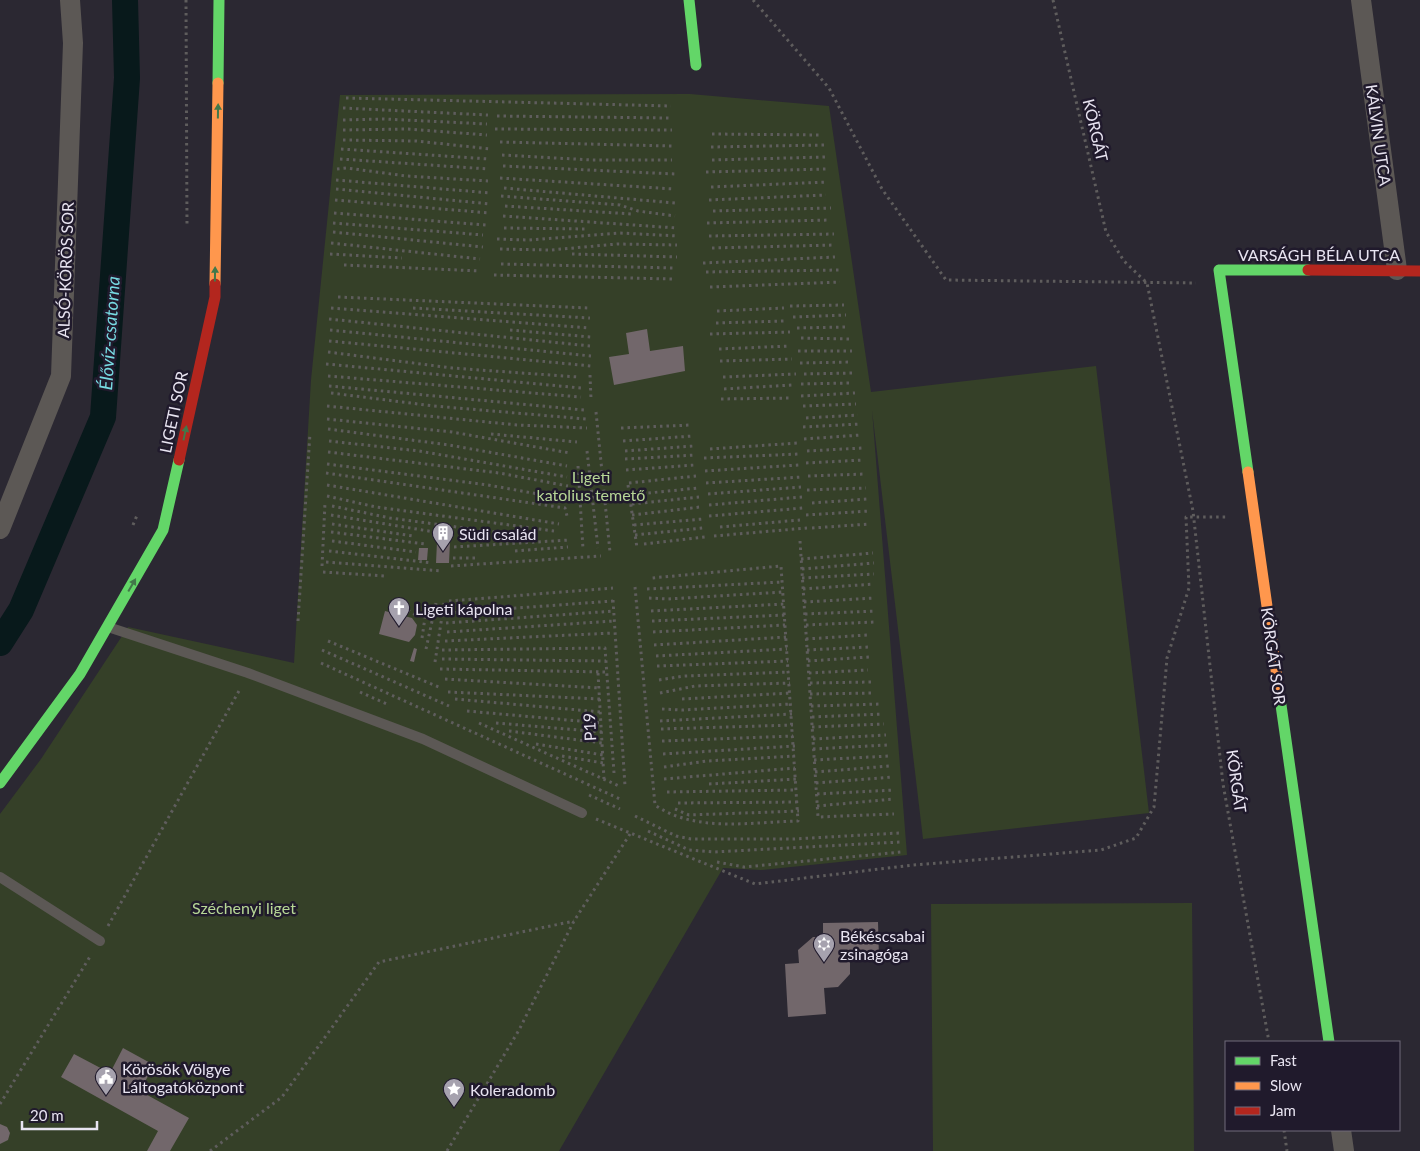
<svg xmlns="http://www.w3.org/2000/svg" width="1420" height="1151" font-family="Lato,sans-serif">
	<style>
		.green { fill: #354028 }
		.lines { fill: none; stroke-linecap: round; stroke-linejoin: round }
		.canal { stroke: #08191b; stroke-width: 26 }
		.building { fill: #72676b }
		.path { stroke: #5f5d5d; stroke-width: 3; stroke-dasharray: 2.5 4; stroke-linecap: butt }
		.lane { stroke: #5c5855; stroke-width: 10 }
		.street { stroke: #5c5855; stroke-width: 20 }
		.fast { stroke: #63d668; stroke-width: 11 }
		.slow { stroke: #ff974d; stroke-width: 11 }
		.jam { stroke: #b3261e; stroke-width: 11 }
		.oneway { fill: #42784a }
		.labels { text-anchor: middle; dominant-baseline: central; stroke-width: 5; stroke-linejoin: round; paint-order: stroke }
		.street-label { font-size: 16px; fill: #e8e4f1; stroke: #201a2c }
		.park-label { font-size: 16px; fill: #b7d796; stroke: #201a2c }
		.poi-label { font-size: 16px; fill: #e8e4f1; stroke: #201a2c; text-anchor: start }
		.water-label { font-size: 18px; font-style: italic; fill: #77dae2; stroke: #201a2c }
	</style>
	<rect width="100%" height="100%" fill="#2b2832"/>
	<path class="green" d="M690,94L829,106L871,392L1096,366L1149,813L923,839L872,410L907,855L761,870L723,868L559,1151H0V814L41,759L128,627L294,663L311,380L340,95Z
		M1192,903L1194,1151H933L931,904Z"/>
	<g class="lines">
		<path class="canal" d="M0,643L21,610L103,417L127,78L125,0"/>
	</g>
	<path class="building" d="M647,329L650,351L683,346L685,371L614,385L609,357L629,354L626,333Z
		M437,542H450L449,563H436Z
		M419,548H428L427,560H418Z
		M385,611L412,618L417,625L415,635L409,642L379,634Z
		M414,648L417,649L414,662L410,661Z
		M878,922L879,959H850V974L838,987L824,988L826,1014L788,1017L785,964L799,963L798,950L813,937H823V923Z
		M123,1048L154,1065L140,1091L189,1118L170,1151H147L158,1131L61,1077L74,1054L110,1073Z
		M0,1124L7,1127L10,1133L8,1140L0,1144Z"/>
	<g class="lines">
		<path class="path" d="M186,0L187,227
			M753,0L829,88L882,189L946,280L1196,283
			M1053,0L1106,232L1124,261L1147,283L1193,511L1223,784L1269,1042
			M346,98L671,106
			M343,108L488,115
			M497,116L670,118
			M343,120L384,119L487,124
			M495,129L672,130
			M343,130L408,129L487,135
			M712,134L821,135
			M343,140L416,141L491,149
			M500,142L672,146
			M711,147L825,145
			M341,149L489,159
			M502,155L592,160H672
			M340,159L489,169
			M712,160L826,157
			M503,166L675,174
			M337,169L347,168L406,176L488,181
			M706,172L826,169
			M500,178L674,189
			M336,180L491,193
			M711,187L827,182
			M504,188L675,203
			M336,189L491,204
			M501,196L620,205L638,211L675,216
			M335,200L490,213
			M709,200L826,195
			M505,206L632,214
			M713,211L831,208
			M334,213L486,225
			M503,216L677,228
			M333,223L483,235
			M707,223L830,220
			M504,228L586,229
			M333,232L483,247
			M709,236L834,234
			M497,239L528,240L620,233L678,236
			M331,243L480,259
			M712,248L835,245
			M500,249L551,250L617,244L677,245
			M330,254L402,258
			M572,254L677,257
			M703,263L835,257
			M501,264L674,268
			M344,265L480,271
			M706,272L840,270
			M494,275L673,279
			M710,287L840,282
			M338,297L588,308
			M790,306L844,305
			M331,308L590,328
			M413,308L590,318
			M717,311L784,308
			M793,317L846,315
			M329,319L590,346
			M716,323L785,321
			M797,328L847,327
			M330,330L591,356
			M510,330L591,337
			M710,334L790,332
			M801,338L851,339
			M329,341L591,366
			M719,349L790,346
			M798,351H852
			M328,352L452,368L578,377
			M720,361L792,359
			M800,363L852,362
			M326,364L581,388
			M804,374L853,373
			M590,375L591,399
			M328,376L581,397
			M723,377L796,374
			M801,384L852,383
			M329,386L584,410
			M724,389L793,385
			M331,393L434,406L586,419
			M801,396L855,393
			M721,399L791,398
			M327,406L517,425L587,428
			M803,406L856,404
			M596,412L610,552
			M806,418L858,415
			M327,419L452,432L570,453
			M803,427L860,424
			M621,428L691,425
			M328,429L449,445L567,466
			M491,434L577,442
			M804,439L861,435
			M329,441L419,451L567,477
			M623,441L693,436
			M710,449L798,443
			M587,451L598,548
			M625,451L694,446
			M807,451L862,448
			M328,452L499,473L568,486
			M704,458L799,454
			M625,459L696,455
			M806,463L863,460
			M327,464L488,485L566,499
			M578,466L583,549
			M626,470L695,465
			M705,471L799,465
			M326,473L565,508L567,516
			M808,476L865,474
			M629,483L696,476
			M706,483L802,477
			M327,485L559,524
			M628,485L637,548
			M807,490L866,488
			M708,494L801,487
			M629,495L698,488
			M327,496L376,507L554,531
			M812,503L868,499
			M632,504L699,497
			M709,505L802,497
			M332,506L390,518L524,536
			M331,515L453,535
			M632,515L700,507
			M806,515L870,511
			M709,516L803,508
			M332,524L413,536
			M133,525L138,513
			M634,525L703,519
			M720,527L800,520
			M812,528L870,524
			M331,532L425,544
			M635,535L703,528
			M714,536L807,528
			M332,541L416,552
			M800,541L818,817L894,814
			M644,544L705,537
			M454,547L570,540
			M329,551L432,563
			M515,551L568,547
			M453,558H475
			M801,559L873,553
			M326,562L442,571
			M322,566L325,503
			M451,566L601,556
			M802,569L874,563
			M323,572L385,576
			M802,578L874,574
			M635,587L655,805C695,833 752,822 798,821L781,566L652,578
			M647,589L782,582
			M803,589L874,584
			M649,598L668,599L783,592
			M613,600L625,786
			M449,601L613,588
			M804,602L875,598
			M402,607L416,615L418,606
			M651,611L784,604
			M449,613L613,601
			M805,614L876,611
			M298,621L310,433
			M652,621L785,615
			M446,623L614,611
			M806,625L874,622
			M447,632L614,621
			M653,632L785,625
			M422,638L427,604
			M806,639L867,635
			M328,641L441,688
			M445,641L613,633
			M654,645L786,637
			M426,649L436,603
			M322,650L449,706
			M442,650L605,648L614,773
			M807,650L869,647
			M656,656L787,649
			M442,659L606,661
			M808,661L869,657
			M435,662L444,603
			M321,663L620,799
			M657,666L788,661
			M440,669L606,672
			M598,673L604,779
			M809,673L868,670
			M445,679L599,688
			M659,680L684,676L789,672
			M810,683L871,682
			M360,692L389,705
			M448,692L600,699
			M660,693L695,686L790,683
			M810,694L875,693
			M455,699L601,712
			M682,699L791,693
			M811,706L882,704
			M662,709L682,710L792,704
			M467,711L601,723
			M812,717L883,714
			M660,721L792,714
			M479,723L619,786
			M496,723L602,732
			M812,727L884,724
			M661,729L793,725
			M509,731L602,743
			M813,739L886,735
			M662,741L793,736
			M536,744L603,755
			M813,749L887,745
			M663,754L795,746
			M562,756L603,763
			M814,760L889,756
			M664,767L707,761L795,756
			M815,772L890,766
			M664,779L795,768
			M816,783L892,777
			M709,784L797,779
			M667,792L797,790
			M817,794L894,790
			M589,795L620,809
			M678,803L798,802
			M817,806L894,799
			M675,809L689,815L799,811
			M635,816L676,836L691,839H793L899,833
			M596,819L755,884L913,865L1101,850L1136,838L1154,807L1167,658L1189,588L1186,517H1228
			M648,831L689,850L714,852L900,842
			M717,862L744,867L901,852
			M108,926L240,689
			M0,1104L91,955
			M1284,1130L1287,1151
			M210,1151L282,1097L379,962L574,921
			M447,1151L519,1030L574,921L630,834"/>
		<path class="lane" d="M108,627L248,673L423,739L582,813
			M0,877L100,941"/>
		<path class="street" d="M1361,0L1397,270
			M0,529L61,376L73,43L70,0
			M1341,1130L1344,1151"/>
		<path class="fast" d="M689,0L696,65
			M218,83L219,0
			M1248,472L1219,270H1308
			M1279,691L1329,1042
			M0,783L80,674L163,530L179,460"/>
		<path class="slow" d="M215,284L218,83
			M1248,472L1279,691"/>
		<path class="jam" d="M1308,270L1420,271
			M179,460L215,297V284"/>
	</g>
	<defs><path id="oneway-solid" d="M-6-.8H1V-3.2L6.5 0L1 3.2V.8H-6Z" transform="scale(1.25)"/></defs>
	<g class="oneway">
		<use href="#oneway-solid" transform="translate(218 111) rotate(-89)"/>
		<use href="#oneway-solid" transform="translate(215 274) rotate(-89)"/>
		<use href="#oneway-solid" transform="translate(185 433) rotate(-78)"/>
		<use href="#oneway-solid" transform="translate(132 585) rotate(-60)"/>
	</g>
	<defs>
		<g id="building-pin" transform="scale(1.125)"><path d="M0 17L-7.5 6A9.5 9.5 0 1 1 7.5 6Z" fill="#a6a2ae" stroke="#201a2c"/><path d="M-4-6H4V6H1V3H-1V6H-4ZM-2.5-4.3h1.7v1.8h-1.7ZM.8-4.3h1.7v1.8H.8ZM-2.5-1h1.7V.8h-1.7ZM.8-1h1.7V.8H.8Z" fill="#fff"/></g>
		<g id="church-pin" transform="scale(1.125)"><path d="M0 17L-7.5 6A9.5 9.5 0 1 1 7.5 6Z" fill="#a6a2ae" stroke="#201a2c"/><path d="M-1.2-6h2.4v3.5h3.3v2.4h-3.3V6h-2.4V-.1h-3.3v-2.4h3.3Z" fill="#fff"/></g>
		<g id="synagogue-pin" transform="scale(1.125)"><path d="M0 17L-7.5 6A9.5 9.5 0 1 1 7.5 6Z" fill="#a6a2ae" stroke="#201a2c"/><path d="M0-6.5L5.6 3.2H-5.6ZM0 6.5L5.6-3.2H-5.6Z" fill="#fff"/></g>
		<g id="civic-pin" transform="scale(1.125)"><path d="M0 17L-7.5 6A9.5 9.5 0 1 1 7.5 6Z" fill="#a6a2ae" stroke="#201a2c"/><path d="M-.6-6.5H3V-4.5H.6V-3L4-1V1h2V6H-6V1h2V-1L-.6-3ZM-1.2 2.5V6h2.4V2.5Z" fill="#fff"/></g>
		<g id="sight-pin" transform="scale(1.125)"><path d="M0 17L-7.5 6A9.5 9.5 0 1 1 7.5 6Z" fill="#a6a2ae" stroke="#201a2c"/><path d="M0-6L1.8-2.2L6-1.7L2.9 1.2L3.7 5.4L0 3.3L-3.7 5.4L-2.9 1.2L-6-1.7L-1.8-2.2Z" fill="#fff"/></g>
	</defs>
	<g fill-rule="evenodd">
		<use href="#building-pin" x="443" y="533"/>
		<use href="#church-pin" x="399" y="608"/>
		<use href="#synagogue-pin" x="824" y="944"/>
		<use href="#civic-pin" x="106" y="1077"/>
		<use href="#sight-pin" x="454" y="1089"/>
	</g>
	<g class="labels">
		<g class="street-label">
			<text transform="translate(1096 130) rotate(77)">KÖRGÁT</text>
			<text transform="translate(1379 135) rotate(82)">KÁLVIN UTCA</text>
			<text x="1319" y="254">VARSÁGH BÉLA UTCA</text>
			<text transform="translate(65 270) rotate(-88)">ALSÓ-KÖRÖS SOR</text>
			<text transform="translate(173 412) rotate(-78)">LIGETI SOR</text>
			<text transform="translate(1274 656) rotate(82)">KÖRGÁT SOR</text>
			<text transform="translate(589 727) rotate(-93)">P19</text>
			<text transform="translate(1237 781) rotate(82)">KÖRGÁT</text>
		</g>
		<g class="park-label">
			<text x="591" y="476">Ligeti<tspan x="591" dy="18">katolius temető</tspan></text>
			<text x="244" y="907">Széchenyi liget</text>
		</g>
		<g class="poi-label">
			<text x="459" y="533">Südi család</text>
			<text x="415" y="608">Ligeti kápolna</text>
			<text x="840" y="935">Békéscsabai<tspan x="840" dy="18">zsinagóga</tspan></text>
			<text x="122" y="1068">Körösök Völgye<tspan x="122" dy="18">Láltogatóközpont</tspan></text>
			<text x="470" y="1089">Koleradomb</text>
		</g>
		<g class="water-label">
			<text transform="translate(109 333) rotate(-86)">Élővíz-csatorna</text>
		</g>
	</g>
	<rect x="1225" y="1041" width="175" height="90" fill="#201a2c" stroke="#706b7b"/>
	<rect x="1235" y="1057" width="25" height="8" fill="#63d668" stroke="#706b7b"/>
	<text x="1270" y="1066" font-size="15" fill="#e8e4f1">Fast</text>
	<rect x="1235" y="1082" width="25" height="8" fill="#ff974d" stroke="#706b7b"/>
	<text x="1270" y="1091" font-size="15" fill="#e8e4f1">Slow</text>
	<rect x="1235" y="1107" width="25" height="8" fill="#b3261e" stroke="#706b7b"/>
	<text x="1270" y="1116" font-size="15" fill="#e8e4f1">Jam</text>
	<path d="M22 1121v8h75v-8" fill="none" stroke="#e8e4f1" stroke-width="2.5"/>
	<text x="30" y="1121" font-size="15" fill="#e8e4f1" stroke="#201a2c" stroke-width="4" paint-order="stroke">20 m</text>
</svg>
